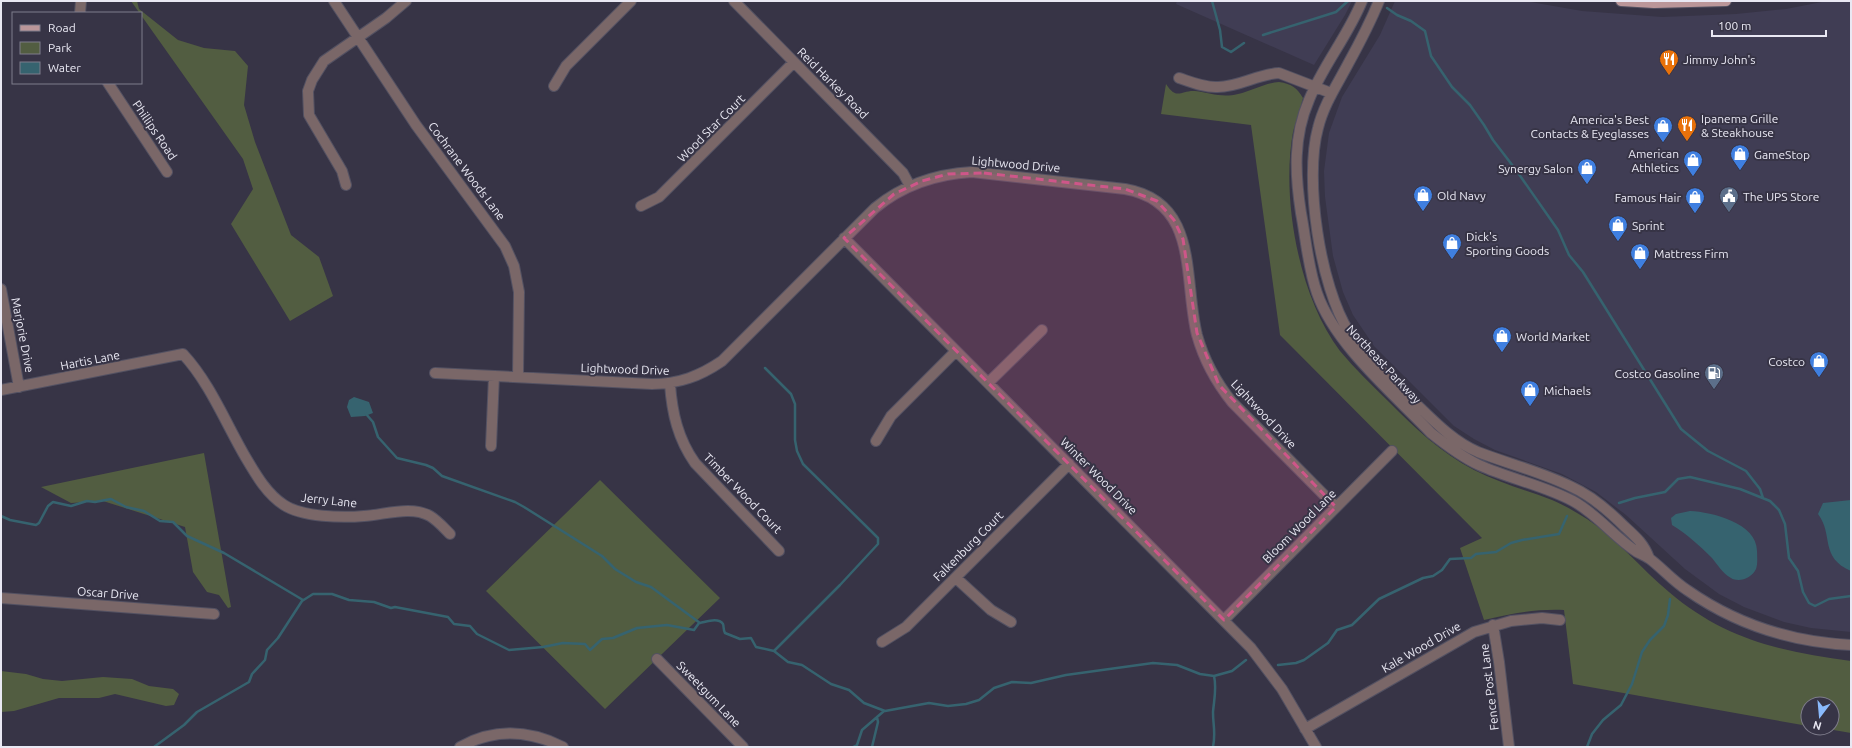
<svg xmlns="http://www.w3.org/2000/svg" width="1852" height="748" font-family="Ubuntu,sans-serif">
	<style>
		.built { fill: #403d54 }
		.green { fill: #525d41 }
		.water { fill: #36636f }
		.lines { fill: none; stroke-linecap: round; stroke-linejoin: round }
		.stream { stroke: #36636f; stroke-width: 2.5 }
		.minor-casing { stroke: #535162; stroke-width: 12 }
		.major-casing { stroke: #535162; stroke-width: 12 }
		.minor { stroke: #7a6768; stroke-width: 10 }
		.major { stroke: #bb9699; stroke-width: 10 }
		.marked { fill: #ce5689; fill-opacity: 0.2; stroke: #ce5689; stroke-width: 3; stroke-dasharray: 8 5; stroke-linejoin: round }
		.labels { text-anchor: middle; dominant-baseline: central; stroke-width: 4; stroke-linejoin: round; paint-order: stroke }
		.poi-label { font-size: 12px; fill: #e9e8f3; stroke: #373446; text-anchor: start }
		.street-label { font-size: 12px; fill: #e9e8f3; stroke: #373446 }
	</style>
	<rect width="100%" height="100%" fill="#373446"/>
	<path class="built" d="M1177,1H1352L1345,15L1314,65L1176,4Z
		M1395,1H1525L1582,11L1662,17L1736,14L1786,9L1827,1H1851V632L1811,628L1784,622L1744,607L1719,594L1685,569L1626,515L1596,492L1562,474L1495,450L1474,439L1454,426L1374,346L1353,315L1343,292L1333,256L1325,197L1324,171L1329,133L1342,97L1380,35Z"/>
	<path class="green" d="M131,1H137L139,9L178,40L204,48L235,51L248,66L244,105L255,142L291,235L319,257L333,296L290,321L231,224L253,189L243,159Z
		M1279,82C1292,84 1297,88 1303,98C1300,110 1296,121 1293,132C1281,199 1299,297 1340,351C1355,369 1372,385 1389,402C1415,428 1441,453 1474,470C1499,483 1526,490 1552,500C1564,505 1576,512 1587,519C1618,539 1641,569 1669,592C1724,639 1781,652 1851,661V733L1822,728H1832V704H1808V726L1573,684L1564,610C1535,609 1513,613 1484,620L1460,548L1482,538L1280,335L1251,125L1161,114L1166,84C1177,101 1181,90 1195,91C1210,93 1222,98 1238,94C1252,91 1264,83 1279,82Z
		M204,453L231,607L228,608L219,595L207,592L193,572L185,527L103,501L71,503L41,487Z
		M600,480L720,598L605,709L486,591Z
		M1,671L26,674L43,679L62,681L103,677L132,679L149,686L173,689L179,694L174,705L166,706L115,694L99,698H59L14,711L1,712Z"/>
	<path class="water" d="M354,397L369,402L373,413L365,416L351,417L347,407L349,400Z
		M1851,500V571C1819,557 1834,535 1818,514L1823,503Z
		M1690,511C1712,512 1757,523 1757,551C1757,556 1758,563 1756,569C1752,578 1739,583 1731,578C1722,573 1718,565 1712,558C1700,546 1687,534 1672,525L1671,518L1676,514Z"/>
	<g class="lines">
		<path class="stream" d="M1212,1L1220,30L1222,47L1231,52L1244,43
			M1387,8L1397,15L1411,21L1425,31L1431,56L1452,87L1470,105L1484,125L1493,140L1516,170L1558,230L1569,255L1583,272L1681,429L1708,451L1746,471L1760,489L1763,498
			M1263,35L1336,12L1348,1
			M765,368L791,394L795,404V440L797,451L803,464L873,533L878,538V544L840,585L774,651
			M366,414L373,422L378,437L397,458L426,465L433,468L442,476L515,502L524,507L602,556L615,569L636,582L651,587L700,623C706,622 718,617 723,624C724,626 723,630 725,633L740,639L751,638L756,647L774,651L788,662L802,665L831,684L849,690L864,703L885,711L929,703L948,706L966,704L979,700L994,688L1012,682L1031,683L1066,675L1153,663L1177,665L1200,674L1214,676L1232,671L1246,660
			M1619,503L1635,498L1665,492L1678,479L1690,477L1740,489L1770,501L1779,510L1785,524L1789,558L1798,571L1803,592L1809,603L1815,606L1829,599L1851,596
			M1,516L10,520L36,525L39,523L48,506L53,502L71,506L87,501L95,502L111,499L126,507L144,511L160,521L173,522L187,536L224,553L303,600
			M1278,665L1296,663L1304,660L1328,643L1337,630L1352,625L1379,599L1423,578L1433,576L1442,570L1450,559L1471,558L1476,554L1496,552L1511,543L1522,540L1559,534L1567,516
			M154,747L184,725L197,712L249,682L252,674L265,660L267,650L278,638L302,601L313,594H332L349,600L374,602L391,608L395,607L448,617L454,624L470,626L477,634L509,650L543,647L563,643L585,644L590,650L602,639L613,638L637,628L667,625L694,630L699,623
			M853,747L857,745L862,730L884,711
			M872,747L878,722L877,717
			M1213,747C1216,732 1213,726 1213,712C1214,700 1217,688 1214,676
			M1587,747L1592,734L1603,720L1621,705L1632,684L1642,652L1650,640L1664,626L1668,615L1670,599"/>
		<g class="minor-casing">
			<path id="minor" d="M334,1L416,125L505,246L514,266L519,292L518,377
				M734,1L903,173L910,186
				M1362,1C1348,36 1323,65 1309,100C1293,137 1295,174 1301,213C1306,239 1308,268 1317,293C1335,345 1394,394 1431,433C1446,445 1462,457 1479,465C1510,479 1543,485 1573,501C1597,514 1614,537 1637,552C1641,554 1646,556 1650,559C1663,569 1673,581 1687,590C1737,625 1790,642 1851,645
				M1379,1C1370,23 1359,44 1348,64C1337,85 1324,104 1318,128C1304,179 1320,287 1349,332C1365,358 1390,378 1412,400C1432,419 1452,441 1478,452C1509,464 1542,472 1572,487C1592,496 1610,512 1625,527C1636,537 1644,544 1649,558
				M80,13L81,1
				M1179,78C1191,82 1205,88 1218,87C1239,87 1258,74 1279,73L1331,93
				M108,83L167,172
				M554,86L566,66L631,1
				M346,185L342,171L309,115L308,91L312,80L324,61L386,18L406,1
				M641,206L659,197L794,62
				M844,238L1251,648L1282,689L1316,747
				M1,289L19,387
				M435,373L652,384C679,384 700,376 722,361L875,208C903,185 936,174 972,172L1125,189C1200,202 1183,279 1197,335C1204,360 1216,382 1232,402L1336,507
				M988,383L1042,330
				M670,384C672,413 678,439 695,463L779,551
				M1,390L183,354C210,383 226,424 246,458C256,475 267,494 284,505C302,517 342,518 364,516C384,515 411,505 430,516C437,520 444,528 450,534
				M876,441L891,416L956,351
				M491,446L494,376
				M956,578L991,610L1011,622
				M1,598L214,614
				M1224,620L1392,451
				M1493,625L1499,662L1509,747
				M882,642L906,627L1069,464
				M657,659L743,747
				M1305,729L1474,632L1511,621L1542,618L1560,620
				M460,747C494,728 529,730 563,747"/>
		</g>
		<g class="major-casing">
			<path id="major" d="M1621,1L1654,3L1726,1"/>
		</g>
		<use href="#minor" class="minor"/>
		<use href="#major" class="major"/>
	</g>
	<path class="marked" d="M984,173L1125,189L1157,201L1174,220L1183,239L1197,333L1219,385L1336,507L1224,620L844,238L894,194L922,181L948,174Z"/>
	<defs>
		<g id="restaurant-pin" transform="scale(1)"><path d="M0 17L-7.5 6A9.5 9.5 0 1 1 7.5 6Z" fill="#e8710a" stroke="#373446"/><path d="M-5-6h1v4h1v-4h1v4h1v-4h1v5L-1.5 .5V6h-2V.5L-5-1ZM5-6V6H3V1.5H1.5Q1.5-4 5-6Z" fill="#fff"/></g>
		<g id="shop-pin" transform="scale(1)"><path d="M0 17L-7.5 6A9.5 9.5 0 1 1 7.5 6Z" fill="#3f7fe0" stroke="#373446"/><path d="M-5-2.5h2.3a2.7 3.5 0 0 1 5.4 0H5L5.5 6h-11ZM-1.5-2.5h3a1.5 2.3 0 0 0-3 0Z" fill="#fff"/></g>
		<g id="civic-pin" transform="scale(1)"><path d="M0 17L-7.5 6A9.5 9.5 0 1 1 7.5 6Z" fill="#5c6f8a" stroke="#373446"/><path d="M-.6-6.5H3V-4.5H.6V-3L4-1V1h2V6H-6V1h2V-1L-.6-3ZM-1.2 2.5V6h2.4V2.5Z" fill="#fff"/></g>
		<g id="fuel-pin" transform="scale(1)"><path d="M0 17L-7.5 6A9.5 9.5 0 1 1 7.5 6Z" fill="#5c6f8a" stroke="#373446"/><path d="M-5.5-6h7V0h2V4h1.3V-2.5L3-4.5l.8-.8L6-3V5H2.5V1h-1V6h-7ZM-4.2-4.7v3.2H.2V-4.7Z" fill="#fff"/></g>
	</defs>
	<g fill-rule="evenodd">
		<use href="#restaurant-pin" x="1669" y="59"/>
		<use href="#restaurant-pin" x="1687" y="125"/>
		<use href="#shop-pin" x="1663" y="126"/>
		<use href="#shop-pin" x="1740" y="154"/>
		<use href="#shop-pin" x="1693" y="160"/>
		<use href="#shop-pin" x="1587" y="168"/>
		<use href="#shop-pin" x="1423" y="195"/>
		<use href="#civic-pin" x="1729" y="196"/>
		<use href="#shop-pin" x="1695" y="197"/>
		<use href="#shop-pin" x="1618" y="225"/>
		<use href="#shop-pin" x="1452" y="243"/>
		<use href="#shop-pin" x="1640" y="253"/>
		<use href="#shop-pin" x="1502" y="336"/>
		<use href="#shop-pin" x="1819" y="361"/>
		<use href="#fuel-pin" x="1714" y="373"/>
		<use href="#shop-pin" x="1530" y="390"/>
	</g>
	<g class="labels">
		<g class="poi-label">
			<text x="1683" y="59">Jimmy John's</text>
			<text x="1701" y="118">Ipanema Grille<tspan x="1701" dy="14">&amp; Steakhouse</tspan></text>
			<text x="1649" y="119" text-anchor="end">America's Best<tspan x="1649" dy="14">Contacts &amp; Eyeglasses</tspan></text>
			<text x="1679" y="153" text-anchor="end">American<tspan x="1679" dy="14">Athletics</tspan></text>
			<text x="1754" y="154">GameStop</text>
			<text x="1573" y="168" text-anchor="end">Synergy Salon</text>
			<text x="1437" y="195">Old Navy</text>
			<text x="1743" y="196">The UPS Store</text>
			<text x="1681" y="197" text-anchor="end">Famous Hair</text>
			<text x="1632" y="225">Sprint</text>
			<text x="1466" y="236">Dick's<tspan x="1466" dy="14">Sporting Goods</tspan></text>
			<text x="1654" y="253">Mattress Firm</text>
			<text x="1516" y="336">World Market</text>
			<text x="1805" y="361" text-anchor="end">Costco</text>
			<text x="1700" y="373" text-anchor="end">Costco Gasoline</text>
			<text x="1544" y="390">Michaels</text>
		</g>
		<g class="street-label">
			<text transform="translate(833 83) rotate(45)">Reid Harkey Road</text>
			<text transform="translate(711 128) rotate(-45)">Wood Star Court</text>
			<text transform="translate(155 130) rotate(56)">Phillips Road</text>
			<text transform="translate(1016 164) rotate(5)">Lightwood Drive</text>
			<text transform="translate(467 171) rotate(53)">Cochrane Woods Lane</text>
			<text transform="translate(23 335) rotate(79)">Marjorie Drive</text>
			<text transform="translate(90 360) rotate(-11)">Hartis Lane</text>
			<text transform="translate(1384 364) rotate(47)">Northeast Parkway</text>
			<text transform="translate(625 369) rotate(2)">Lightwood Drive</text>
			<text transform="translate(1264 414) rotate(47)">Lightwood Drive</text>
			<text transform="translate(1099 476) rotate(45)">Winter Wood Drive</text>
			<text transform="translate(743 493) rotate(46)">Timber Wood Court</text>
			<text transform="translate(329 500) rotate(6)">Jerry Lane</text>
			<text transform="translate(1299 526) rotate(-45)">Bloom Wood Lane</text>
			<text transform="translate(968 546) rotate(-45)">Falkenburg Court</text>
			<text transform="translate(108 593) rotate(4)">Oscar Drive</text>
			<text transform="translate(1421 647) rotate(-30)">Kale Wood Drive</text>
			<text transform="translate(1489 687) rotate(-97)">Fence Post Lane</text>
			<text transform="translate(709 694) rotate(46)">Sweetgum Lane</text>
		</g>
	</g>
	<rect width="1852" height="748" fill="none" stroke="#e9e8f3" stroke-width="4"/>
	<rect x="12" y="12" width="130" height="72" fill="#373446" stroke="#7e7c8b"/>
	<rect x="20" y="25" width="20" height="6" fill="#bb9699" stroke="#7e7c8b"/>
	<text x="48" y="32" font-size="12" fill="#e9e8f3">Road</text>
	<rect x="20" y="42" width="20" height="12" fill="#525d41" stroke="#7e7c8b"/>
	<text x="48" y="52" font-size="12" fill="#e9e8f3">Park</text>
	<rect x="20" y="62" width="20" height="12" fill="#36636f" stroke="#7e7c8b"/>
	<text x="48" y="72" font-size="12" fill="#e9e8f3">Water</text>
	<g transform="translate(1820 716) rotate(196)"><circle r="19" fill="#373446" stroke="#7e7c8b"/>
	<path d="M0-3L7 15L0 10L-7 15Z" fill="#8abafc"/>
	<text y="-6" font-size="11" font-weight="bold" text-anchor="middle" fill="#e9e8f3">N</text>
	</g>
	<path d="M1712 30v6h114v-6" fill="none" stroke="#e9e8f3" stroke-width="2"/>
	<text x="1718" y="30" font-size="12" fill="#e9e8f3" stroke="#373446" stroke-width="3" paint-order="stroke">100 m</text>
</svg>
